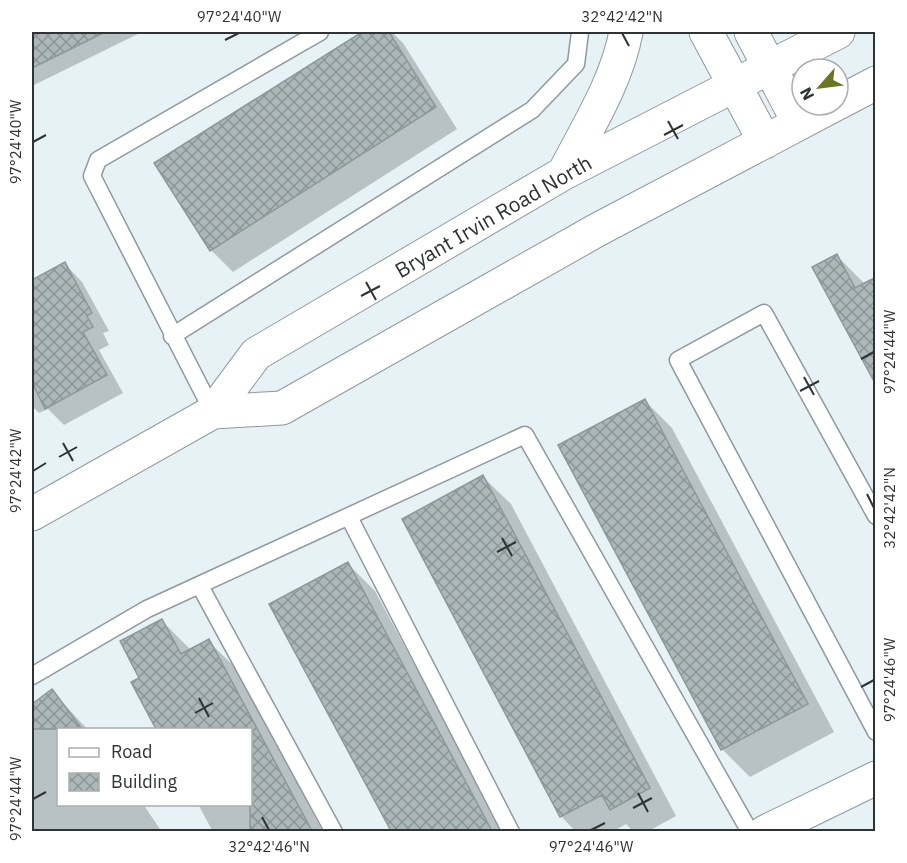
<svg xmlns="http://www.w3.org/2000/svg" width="907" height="863" font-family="'IBM Plex Sans',sans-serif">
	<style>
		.shadow { fill: #0003 }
		.building { fill: url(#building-cross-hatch); stroke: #8d9899; stroke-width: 1.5 }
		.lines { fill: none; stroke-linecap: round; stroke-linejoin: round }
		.lane-casing { stroke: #8f999d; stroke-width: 19 }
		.street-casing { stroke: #8f999d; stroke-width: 35 }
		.secondary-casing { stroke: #8f999d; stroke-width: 35 }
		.lane { stroke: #fff; stroke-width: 16 }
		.street { stroke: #fff; stroke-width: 33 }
		.secondary { stroke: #fff; stroke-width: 33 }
		.ticks { fill: none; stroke: #2f3335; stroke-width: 2 }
		.labels { text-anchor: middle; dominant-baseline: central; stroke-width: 4.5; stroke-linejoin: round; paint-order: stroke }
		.street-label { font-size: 21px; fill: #2f3335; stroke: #fff }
		.neatline { fill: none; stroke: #2f3335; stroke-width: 2 }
		.ticks-label { font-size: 15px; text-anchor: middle; fill: #2f3335 }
	</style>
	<defs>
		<pattern id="building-cross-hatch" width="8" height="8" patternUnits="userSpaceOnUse" patternTransform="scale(1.5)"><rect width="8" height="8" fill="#abb7b8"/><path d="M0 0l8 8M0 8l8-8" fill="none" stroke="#8c9596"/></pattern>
	</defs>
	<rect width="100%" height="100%" fill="#e7f2f6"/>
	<path class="shadow" d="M32,32H142L32,86Z
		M365,32H392L403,43L457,129L233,272L211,250L156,164Z
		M837,256L865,284L876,382Z
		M65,264L82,282L109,331L103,333L109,345L99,350L123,393L64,425L48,409L39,413L32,406V282Z
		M645,401L672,428L834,732L750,777L723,750L560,446Z
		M483,477L511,504L676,816L647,832H634L626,824L612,832H576L561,816L404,519Z
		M348,564L375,591L504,832H393L271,605Z
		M162,621L191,650L208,641L236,668L323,832H213L198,804H250V730H158L133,683L141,678Z
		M52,691L88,730H58V804H143L162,832H32V705Z"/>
	<path class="building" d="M32,32H105L32,68Z
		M362,32H389L436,107L210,251L154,163Z
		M837,254L855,288L876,277V385L812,267Z
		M65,262L92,313L87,316L93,327L83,332L107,375L45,409L32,382V280Z
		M645,399L808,704L721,750L558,445Z
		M483,475L650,788L610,810L602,795L560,817L402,519Z
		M348,562L492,831H391L269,604Z
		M162,619L181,654L209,639L312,831H250V729H156L131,682L139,678L120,641Z
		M52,689L82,729H32V704Z"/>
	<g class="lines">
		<g class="lane-casing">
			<path id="lane" d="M172,336L532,110L576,64L580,32
				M213,412L92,176L98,160L320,32
				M876,516L764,313L678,360L876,732
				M349,517L511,832
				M200,586L334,832
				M32,676L147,609L525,435L750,832"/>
		</g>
		<g class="street-casing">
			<path id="street" d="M765,832L876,778"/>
		</g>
		<g class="secondary-casing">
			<path id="secondary" d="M706,32L765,142
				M751,32L799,123
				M838,103L876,83
				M564,173C587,128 617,81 626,32
				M213,412L282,408L597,230L834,105
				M32,514L213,412L256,354L564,173L838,32"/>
		</g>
		<use href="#lane" class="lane"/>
		<use href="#street" class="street"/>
		<use href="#secondary" class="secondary"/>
	</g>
	<path class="ticks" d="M622,33L629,46M225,40L239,33M668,121L678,139M664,135L683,125M33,142L46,135M366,282L376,300M361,296L380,286M861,359L874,352M804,377L814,395M800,391L819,381M63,443L73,461M59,457L77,447M33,471L46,463M867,494L874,508M502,538L512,556M497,552L516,542M861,687L874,680M199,698L209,717M195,713L213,703M638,793L648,812M33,799L46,792M633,808L652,798M262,817L269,830M591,830L605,823"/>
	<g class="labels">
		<g class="street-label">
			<text transform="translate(493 216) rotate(-30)">Bryant Irvin Road North</text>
		</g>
	</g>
	<rect width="907" height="863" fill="none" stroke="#ffffff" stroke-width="66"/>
	<rect x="57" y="728" width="195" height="78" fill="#ffffff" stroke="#acadae" stroke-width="1.5"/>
	<rect x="69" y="748" width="30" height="9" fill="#ffffff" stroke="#acadae" stroke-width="1.5"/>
	<text x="111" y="758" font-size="18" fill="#2f3335">Road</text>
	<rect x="69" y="773" width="30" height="18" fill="url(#building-cross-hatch)" stroke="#acadae" stroke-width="1.5"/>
	<text x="111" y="788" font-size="18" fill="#2f3335">Building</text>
	<g transform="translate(820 87) rotate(242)"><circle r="28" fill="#ffffff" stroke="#acadae" stroke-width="1.5"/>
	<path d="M0-4.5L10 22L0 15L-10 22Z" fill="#6c7620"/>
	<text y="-9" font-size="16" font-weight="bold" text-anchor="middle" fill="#2f3335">N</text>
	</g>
	<rect x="33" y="33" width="841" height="797" class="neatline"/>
	<g class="ticks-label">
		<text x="239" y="22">97°24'40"W</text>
		<text x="622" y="22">32°42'42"N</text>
		<text transform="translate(16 142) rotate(-90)" y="5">97°24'40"W</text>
		<text transform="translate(890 352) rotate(-90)" y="5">97°24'44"W</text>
		<text transform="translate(16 471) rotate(-90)" y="5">97°24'42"W</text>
		<text transform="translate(890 508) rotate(-90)" y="5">32°42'42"N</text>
		<text transform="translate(890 680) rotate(-90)" y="5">97°24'46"W</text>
		<text transform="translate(16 799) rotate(-90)" y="5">97°24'44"W</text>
		<text x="269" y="852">32°42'46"N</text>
		<text x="591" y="852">97°24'46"W</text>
	</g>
</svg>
